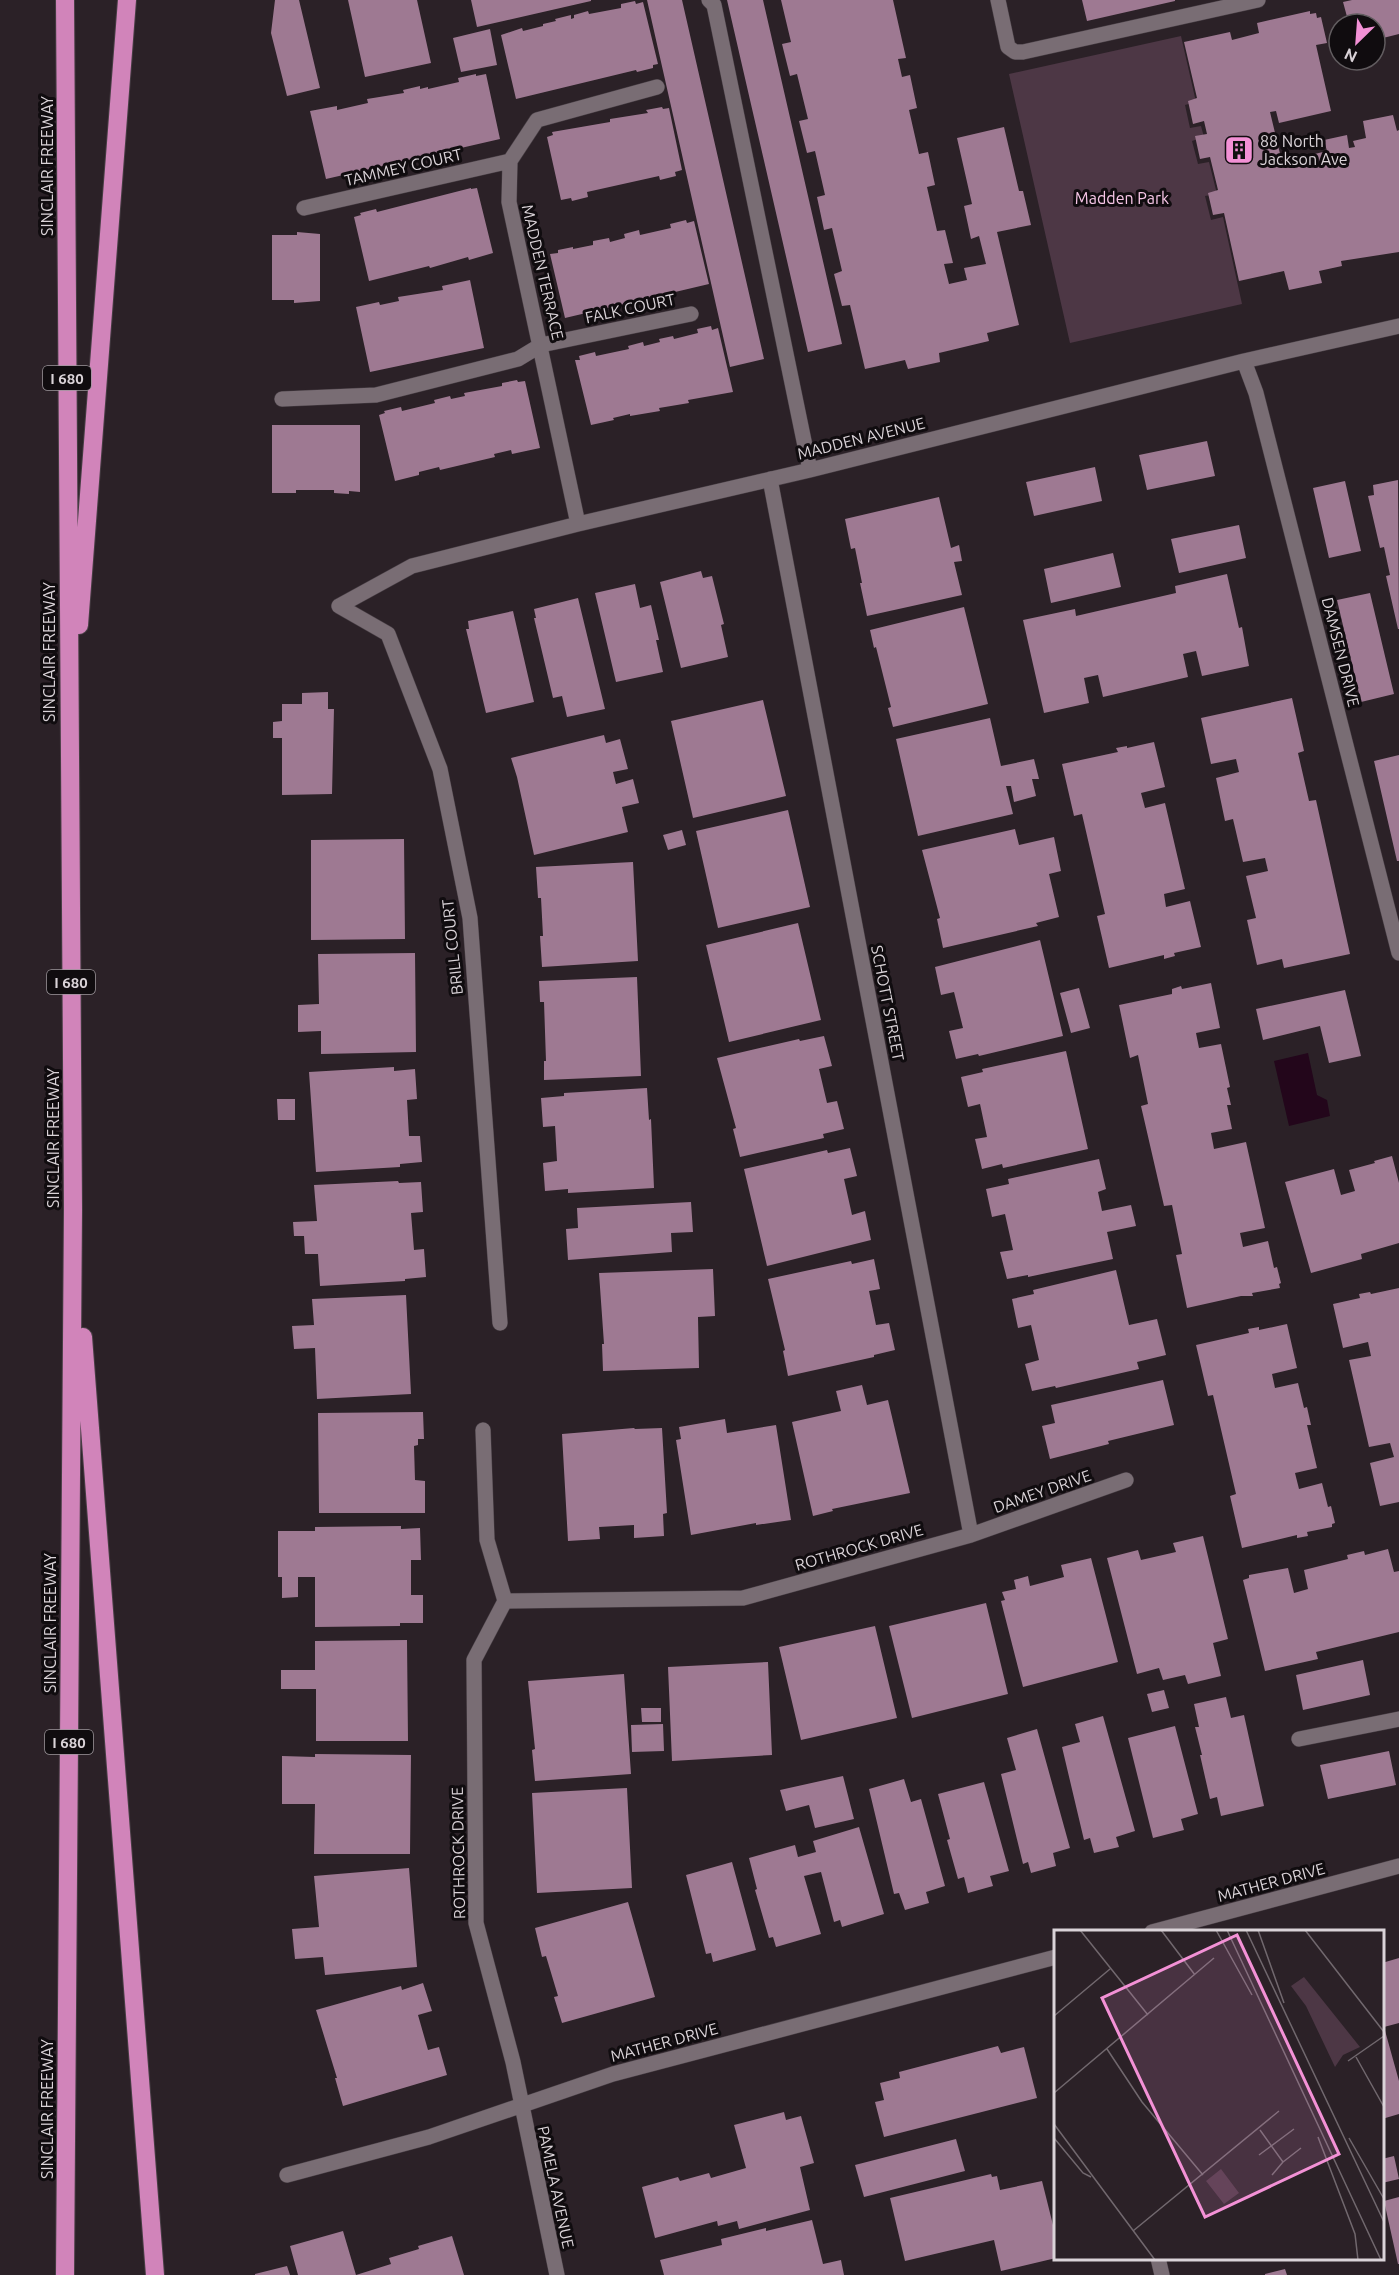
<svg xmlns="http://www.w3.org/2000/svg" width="1399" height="2275" font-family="Ubuntu,sans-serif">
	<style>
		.green { fill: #4d3745 }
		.water { fill: #23061b }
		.building { fill: #9e7992 }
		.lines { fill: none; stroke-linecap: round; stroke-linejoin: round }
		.minor-casing { stroke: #473e44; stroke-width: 16 }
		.highway-casing { stroke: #473e44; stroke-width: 20 }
		.minor { stroke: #796d74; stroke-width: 15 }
		.highway { stroke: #d184ba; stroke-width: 18 }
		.labels { text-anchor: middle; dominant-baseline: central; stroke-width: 6; stroke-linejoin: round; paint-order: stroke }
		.shield { fill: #100c0f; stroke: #9d979c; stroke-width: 1.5 }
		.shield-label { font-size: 15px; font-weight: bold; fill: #dad3d8 }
		.poi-label { font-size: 16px; fill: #dad3d8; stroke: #100c0f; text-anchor: start }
		.street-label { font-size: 16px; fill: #dad3d8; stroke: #100c0f }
		.park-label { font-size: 16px; fill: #f8c7e8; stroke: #100c0f }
		.inset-road { fill: none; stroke: #71686e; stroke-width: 1.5 }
		.view { fill: #f391d6; fill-opacity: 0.15; stroke: #f391d6; stroke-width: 3 }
		.inset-edge { fill: none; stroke: #dad3d8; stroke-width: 3 }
	</style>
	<rect width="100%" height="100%" fill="#2b2127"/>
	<path class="green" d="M1181,36L1196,102L1185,105L1190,128L1201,126L1204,137L1192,141L1198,164L1209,162L1217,194L1205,196L1211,220L1223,217L1242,304L1070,343L1009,74Z"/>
	<path class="water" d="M1308,1053L1317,1095L1327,1100L1330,1116L1289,1126L1274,1061Z"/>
	<path class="building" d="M275,0H299L320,88L287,96L271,33Z
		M348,0H417L431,63L365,77Z
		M471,0H591V1L477,27Z
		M647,0H682L764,359L730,367Z
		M727,0H763L842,344L808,352Z
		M781,0H893L906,58L898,59L902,77L910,75L917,108L909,110L919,154L928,152L935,185L927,187L937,231L945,230L953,263L944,264L949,284L967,280L964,268L986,264L979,236L971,239L964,206L972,204L957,138L1004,127L1019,191H1023L1031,225L997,232L1019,325L987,333L989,341L939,353L940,362L908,369L905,360L865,369L850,305L842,306L834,274L842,271L832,228L824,230L817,197L825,195L815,151L807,153L799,121L808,119L797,74L790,76L782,44L791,42Z
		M1082,0H1175V1L1087,21Z
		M1352,0H1399V34L1375,40V24H1349L1343,2Z
		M635,1L636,4L643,2L658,64L653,65V68L637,72L636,70L516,99L501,35L522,28L523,31L543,26V24L556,21L555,19L571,15V19L574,18V15L588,11L589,14L621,8V4Z
		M1310,11V14L1316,13L1317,18L1321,17L1327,43L1316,45L1331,111L1279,123L1276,111L1270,112L1282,162L1327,151L1324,140L1347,135L1349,148L1355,147L1353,141L1366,138L1363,121L1393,115L1397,131L1399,130V252L1341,261L1342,266L1319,271L1322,283L1289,290L1284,271L1239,281L1224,213L1213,215L1208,193L1218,190L1210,157L1200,159L1195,136L1207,134L1204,121L1193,124L1188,101L1197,98L1184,42L1230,32L1232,40L1259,33L1257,23Z
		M490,29L497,65L461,72L453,38Z
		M476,74V76L486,74L500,139L326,179L310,111L337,106V110L368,103L367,99L404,93L403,90L420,86V89L428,87V89L459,82L458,78Z
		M662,107L663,109L669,108L682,170L675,172L676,176L660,180L659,176L587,192L588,197L572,201L571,198L561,200L547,137L553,135L552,132L610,122V119L648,113L646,110Z
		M471,188V189L477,188L493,253L469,260L468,257L430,268L429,266L369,281L354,217L361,215L360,213L376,209L377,212Z
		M686,220L687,223L694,221L709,284L565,318L550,254L558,253V250L573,247V249L593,245V241L609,238L610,242L625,238L624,234L639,230L640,235L671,228L670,224Z
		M297,232L320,234V301L294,303V300H272V235H297Z
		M470,280L484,348L370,372L356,307L379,302L380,305L399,301L398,297L443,290L442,286Z
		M711,326L712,330L718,328L733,392L688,400L689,403L659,408L660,411L630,416V414L613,418L614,420L591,425L575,360H580L579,356L595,352L596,356L629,349L628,346L643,342L644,346L660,342L659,339L673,336L674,339L698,333L697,329Z
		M517,380L518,382L525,381L540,448L512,454L511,450L494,454L495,457L440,470L439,467L419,472V475L395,481L379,415L385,413L384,411L401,407L402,411L435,403L434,400L450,396L451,399L465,396L464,393L502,386V383Z
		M272,425H360V492L349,491V494L334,493V490H296V493H272Z
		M1207,441L1215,476L1147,490L1139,455Z
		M1095,467L1102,501L1034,516L1026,482Z
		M1398,480L1399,629H1398L1386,576L1390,575L1384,547L1380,548L1368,496L1374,495L1373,485Z
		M1345,481L1361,551L1329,558L1313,488Z
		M939,497L951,548L959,545L962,561L954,562L962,595L867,616L860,583H862L855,548L851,549L845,519Z
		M1239,525L1246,558L1179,573L1171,539Z
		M1113,553L1121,587L1051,603L1044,569Z
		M701,571L703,578L712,576L724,624L721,625L728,657L681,668L660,582Z
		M1227,574L1239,628L1242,627L1249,666L1202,676L1196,651L1183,654L1188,677L1103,697L1098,675L1084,678L1089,703L1044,713L1023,620L1075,609L1076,616L1176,593L1175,586Z
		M635,584L640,608L651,605L659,640H656L663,672L616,682L595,593Z
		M1370,593L1394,694L1361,702L1337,600Z
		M578,598L605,709L567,717L562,696L553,698L534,618H536L534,609Z
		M964,607L988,704L893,727L888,708L891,707L876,647L874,648L870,630Z
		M513,611L534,702L486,713L466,629H469L468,621Z
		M328,692V709H334L332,794L282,795V738H273V722L282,721V704H302V693Z
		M1292,698L1304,751L1298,753L1309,801L1316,800L1350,954L1284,968L1282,959L1257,965L1247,920L1256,918L1246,876L1268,871L1265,858L1243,862L1233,819L1225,821L1216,778L1239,772L1236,759L1211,764L1201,718Z
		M763,700L786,796L693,818L671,721Z
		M990,718L1001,766L1034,759L1039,779H1032L1036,796L1014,802L1011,786H1006L1013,814L918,836L896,739Z
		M604,735L606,743L620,739L628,769L613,772L616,784L633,779L639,803L622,807L628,832L534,855L517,777L511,758Z
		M1154,742L1165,787L1141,793L1145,808L1165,803L1185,889L1164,894L1166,907L1190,901L1201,947L1174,953L1175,956L1164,959V955L1109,968L1097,916L1105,914L1082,814L1074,816L1062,764L1118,752L1116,748L1127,746V748Z
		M1399,755V861H1397L1374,761Z
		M788,810L810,907L718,928L696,831Z
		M1015,829L1019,845L1054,837L1061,871L1049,874L1059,917L1036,923L1038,926L943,948L937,919L940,918L922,850Z
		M682,830L686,845L668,850L663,835Z
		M404,839L405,939L311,940V840Z
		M633,862L638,961L542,967L540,936H543L541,898H538L536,867Z
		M798,923L821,1020L729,1042L706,945Z
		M1040,940L1063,1036L979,1056L978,1054L956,1059L949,1031L963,1028L954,992L941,995L935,967Z
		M415,953L416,1052L321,1054V1031L298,1032V1005L319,1004L318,954Z
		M637,977L641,1076L544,1080V1061H546L544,1002H540L539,981Z
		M1211,983L1220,1028L1196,1033L1199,1048L1221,1044L1230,1087L1227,1088L1231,1105H1227L1232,1129L1211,1133L1214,1149L1246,1142L1265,1228L1240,1233L1243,1247L1268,1241L1274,1268L1277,1267L1281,1283L1279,1284L1280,1288L1252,1293L1253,1296H1241L1187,1308L1176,1255L1182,1254L1172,1205L1164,1206L1141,1106L1148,1104L1138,1055L1130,1058L1119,1005L1172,994V989L1181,986L1182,989Z
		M1079,988L1090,1028L1071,1033L1060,993Z
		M1345,990L1361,1056L1329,1063L1320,1026L1263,1040L1256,1009Z
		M824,1036L832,1066L819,1069L827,1103L837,1101L844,1129L823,1134L824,1138L740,1157L733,1129L736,1128L717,1058L799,1039L800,1041Z
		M1066,1051L1088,1149L1003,1168L1002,1164L982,1169L975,1139L987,1137L980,1104L968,1107L961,1077L983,1072L982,1069Z
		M394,1067V1071L415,1069L417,1099L407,1100L409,1136H420L422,1162L400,1164V1167L316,1172L309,1072Z
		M647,1088L649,1120L651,1119L654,1188L568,1193V1189L545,1191L543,1163L557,1161L555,1126L543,1127L541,1098L564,1096V1093Z
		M277,1099H295V1120H278Z
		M850,1148L857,1176L844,1179L852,1215L865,1211L871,1240L767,1266L744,1169L827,1150L828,1153Z
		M1392,1156L1399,1183V1243L1361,1254L1362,1259L1311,1273L1285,1182L1334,1169L1341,1195L1355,1191L1349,1170L1375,1163L1374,1161Z
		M1099,1159L1106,1189L1098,1192L1102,1211L1131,1205L1136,1226L1107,1232L1113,1259L1028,1277V1275L1007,1279L1000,1252L1013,1250L1005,1214L992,1217L986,1189L1009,1184L1008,1179Z
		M398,1181L399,1183L421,1182L423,1212L411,1213L414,1250L424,1249L426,1277L405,1279V1281L320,1286L318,1254H305L304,1236H294L293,1222L317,1221L314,1185Z
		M691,1202L693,1232L671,1233L672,1252L568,1260L566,1229L578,1228L577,1208Z
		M874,1259L880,1289L869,1291L876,1325L889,1323L895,1350L874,1355V1357L788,1376L783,1351L785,1350L768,1279L851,1261L852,1264Z
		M713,1269L715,1316L698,1317L699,1368L603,1371L602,1344H604L599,1273Z
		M1116,1270L1129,1325L1157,1319L1166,1355L1137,1362L1139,1369L1056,1388L1055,1386L1032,1391L1025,1364L1039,1360L1031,1325L1018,1328L1012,1299L1034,1294L1033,1290Z
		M1399,1288V1502L1380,1506L1370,1463L1394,1457L1390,1443L1369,1447L1349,1360L1371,1356L1368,1342L1343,1348L1333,1304L1360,1298L1359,1294L1370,1292L1371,1294Z
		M406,1295L411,1394L317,1399L315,1348L294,1349L292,1326L314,1325L312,1299Z
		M1287,1324L1297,1368L1272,1374L1275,1388L1298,1383L1304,1408L1307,1407L1311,1425H1307L1317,1468L1295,1473L1299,1489L1322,1483L1328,1507L1331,1506L1335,1523L1332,1524V1527L1307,1532L1308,1536L1297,1538V1535L1242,1548L1230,1496L1236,1494L1213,1395L1208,1396L1196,1345L1249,1333L1248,1329L1259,1327V1330Z
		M1163,1380L1174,1425L1108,1441L1109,1444L1050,1459L1042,1426L1055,1423L1051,1405Z
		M862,1385L867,1405L888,1400L910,1493L832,1509L833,1511L813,1516L792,1422L841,1411L836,1391Z
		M423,1412L424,1439H418V1445L414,1446L415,1480L425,1481V1513H319L318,1413Z
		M725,1419L727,1433L776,1425L791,1520L756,1525V1523L691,1535L676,1440L681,1439L679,1427Z
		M634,1428L635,1429L662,1428L667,1513L663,1514L664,1536L634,1538V1525L599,1527L600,1539L568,1541L562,1434Z
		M401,1526V1529L420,1528L421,1560H411V1595H423V1623H400V1626L315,1627V1577H298V1597L282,1598V1577H278V1531H315V1527Z
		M1203,1536L1228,1639L1213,1643L1221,1676L1188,1684L1185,1675L1163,1680L1159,1668L1137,1674L1107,1558L1138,1550L1141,1560L1176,1552L1173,1543Z
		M1388,1549L1394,1572L1399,1571V1632L1316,1652L1318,1659L1265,1671L1243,1580L1249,1578V1575L1288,1568L1294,1593L1308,1589L1304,1570L1348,1559L1347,1555L1364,1551L1365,1555Z
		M1091,1558L1118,1662L1023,1687L1001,1601L1005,1600L1002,1592L1016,1589L1014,1580L1028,1576L1030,1586L1064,1577L1061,1565Z
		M986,1603L1008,1694L912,1718L889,1626Z
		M875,1626L897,1718L801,1740L779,1647Z
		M407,1640L408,1741H316V1689H281V1670H315V1641Z
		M1363,1660L1370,1695L1303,1710L1296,1675Z
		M768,1662L772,1755L672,1761L668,1667Z
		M624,1674L631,1774L535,1781L532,1750L535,1749L528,1681Z
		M1164,1690L1169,1708L1152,1712L1147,1694Z
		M1226,1697L1231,1718L1244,1715L1264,1806L1221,1816L1217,1797L1210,1799L1200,1755H1202L1195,1727H1199L1194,1704Z
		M641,1708H661V1722H642Z
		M1103,1716L1135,1831L1116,1837L1119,1847L1094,1853L1090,1838L1084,1840L1062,1747L1080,1742L1075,1724Z
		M663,1724L664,1751L632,1752L631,1725Z
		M1175,1726L1198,1814L1181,1819L1184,1830L1153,1838L1128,1738Z
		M1037,1729L1070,1848L1053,1853L1056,1866L1031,1873L1028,1862L1023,1864L1001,1774L1016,1770L1007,1738Z
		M1389,1751L1396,1785L1328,1799L1320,1765Z
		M315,1754L411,1755L410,1854H314L315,1804H282V1756L315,1757Z
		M843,1776L854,1819L815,1828L809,1805L786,1811L780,1790Z
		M904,1779L911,1802L921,1799L945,1886L926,1892L929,1903L905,1910L899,1893L894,1894L869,1789Z
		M984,1782L1009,1871L990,1876L993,1886L968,1893L964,1877L958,1879L947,1840L950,1839L938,1794Z
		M627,1788L632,1888L537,1893L532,1793Z
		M859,1827L884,1914L842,1927L840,1920L834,1922L821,1872L804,1876L821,1934L776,1947L773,1937L769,1938L755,1890L757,1889L749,1858L795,1845L798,1857L816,1852L813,1841Z
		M732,1862L756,1950L713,1962L711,1953L706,1954L686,1875Z
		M409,1868L417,1967L325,1975L323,1957L295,1959L292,1929L319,1927L314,1876Z
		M628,1902L655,1997L562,2023L554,1997L558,1996L546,1956L542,1957L535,1928Z
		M1399,1958V2023L1384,2027L1399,2081V2114L1382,2119V1963Z
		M423,1983L432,2011L418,2015L428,2050L439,2047L447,2075L343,2106L335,2078H337L316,2010L401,1986L402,1990Z
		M998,2046L1001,2053L1024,2047L1037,2098L884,2137L875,2102L884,2100L880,2083L900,2078L899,2072Z
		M784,2112L786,2120L801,2116L814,2163L800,2167L810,2210L739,2229L737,2221L718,2226L717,2221L655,2238L642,2187L678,2177L680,2181L709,2173L711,2178L746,2168L734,2125Z
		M956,2139L965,2171L864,2197L855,2165Z
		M1394,2156L1399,2179L1382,2183V2159Z
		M991,2174L992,2177L997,2176L1000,2190L1042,2181L1056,2237V2258L1001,2271L994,2240L905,2261L890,2198Z
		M1399,2197V2264H1398L1384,2201Z
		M812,2220L823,2264L841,2260L844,2275H664L660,2260L722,2245L721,2239L766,2228V2231Z
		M343,2231L356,2275H298L290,2246Z
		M452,2236L464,2275H356L391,2264L389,2258L419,2249L418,2246Z
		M287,2266L290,2275H255V2274Z
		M1285,2269L1287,2275H1265V2274Z"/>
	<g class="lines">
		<g class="minor-casing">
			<path id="minor" d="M709,0L714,5L810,470
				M998,0L1008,47L1015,52H1023L1258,0
				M304,208L510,161
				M1244,361L1256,393L1399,953
				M282,399L376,395L518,359L541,345L691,314
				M770,479L971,1535
				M578,524L509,202L510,161L537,120L657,87
				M339,606L412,566L578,524L810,470L1244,361L1399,326
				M339,606L388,634L440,769L470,918L500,1323
				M483,1430L487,1540L505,1601
				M1299,1739L1399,1719
				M1152,1932L1399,1866
				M287,2175L429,2137L613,2074L1056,1957
				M1158,2258L1162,2275
				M557,2275L513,2062L476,1923L474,1660L505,1601L743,1598L971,1535L1126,1480"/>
		</g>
		<g class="highway-casing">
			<path id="highway" d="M65,0L73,1209L65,2275
				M79,625L127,0
				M83,1337L155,2275"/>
		</g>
		<use href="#minor" class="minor"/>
		<use href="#highway" class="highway"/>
	</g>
	<defs>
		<g id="building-square" transform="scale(1.5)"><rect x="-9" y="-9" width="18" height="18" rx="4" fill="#f391d6" stroke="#100c0f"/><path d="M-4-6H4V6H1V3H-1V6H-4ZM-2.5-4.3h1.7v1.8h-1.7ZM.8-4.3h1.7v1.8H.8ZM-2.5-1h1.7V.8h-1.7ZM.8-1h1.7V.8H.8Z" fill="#111"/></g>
	</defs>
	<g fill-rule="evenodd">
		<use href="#building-square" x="1239" y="150"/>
	</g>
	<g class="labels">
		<g class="shield">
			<rect x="43" y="366" width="48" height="24" rx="4.5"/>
			<rect x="47" y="970" width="48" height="24" rx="4.5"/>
			<rect x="45" y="1730" width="48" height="24" rx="4.5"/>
		</g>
		<g class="shield-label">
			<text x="67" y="378">I 680</text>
			<text x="71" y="982">I 680</text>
			<text x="69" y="1742">I 680</text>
		</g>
		<g class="poi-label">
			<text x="1260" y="141">88 North<tspan x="1260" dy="18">Jackson Ave</tspan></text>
		</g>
		<g class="street-label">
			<text transform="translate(47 166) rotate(-90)">SINCLAIR FREEWAY</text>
			<text transform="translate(403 167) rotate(-13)">TAMMEY COURT</text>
			<text transform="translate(543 272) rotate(77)">MADDEN TERRACE</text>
			<text transform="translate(630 308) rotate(-12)">FALK COURT</text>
			<text transform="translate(861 438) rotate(-14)">MADDEN AVENUE</text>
			<text transform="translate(49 652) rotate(-90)">SINCLAIR FREEWAY</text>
			<text transform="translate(1341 652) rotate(76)">DAMSEN DRIVE</text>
			<text transform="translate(452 947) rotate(-96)">BRILL COURT</text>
			<text transform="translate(888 1003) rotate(79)">SCHOTT STREET</text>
			<text transform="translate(53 1138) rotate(-90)">SINCLAIR FREEWAY</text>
			<text transform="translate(1042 1491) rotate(-19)">DAMEY DRIVE</text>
			<text transform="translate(859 1547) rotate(-16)">ROTHROCK DRIVE</text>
			<text transform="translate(50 1623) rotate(-90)">SINCLAIR FREEWAY</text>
			<text transform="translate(458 1853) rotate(-91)">ROTHROCK DRIVE</text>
			<text transform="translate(1271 1882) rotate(-15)">MATHER DRIVE</text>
			<text transform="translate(664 2042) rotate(-15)">MATHER DRIVE</text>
			<text transform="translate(47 2109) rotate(-90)">SINCLAIR FREEWAY</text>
			<text transform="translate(556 2187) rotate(78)">PAMELA AVENUE</text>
		</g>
		<g class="park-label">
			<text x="1122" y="198">Madden Park</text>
		</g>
	</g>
	<g transform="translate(1054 1930)">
		<rect width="330" height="330" fill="#2b2127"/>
		<path d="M250,47L306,117L289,125L281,137L252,76L237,56ZM167,239L185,263L170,274L152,251Z" fill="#4d3745"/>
		<path class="inset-road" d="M26,0L94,85M107,0L141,45M162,0L198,65M173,0L327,330M192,0L330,292M204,0L230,73M251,0L330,102M0,86L56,39M53,119L88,172L149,245M302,127L330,177M294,131L330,106M0,163L160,28M0,194L101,330M206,200L229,232L218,245M264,207L301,304L304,330M0,208L29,243L37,247M295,208L330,269M205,225L240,199M229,232L247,218M79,301L225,181"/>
		<path class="view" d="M183,5L285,224L151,287L48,68Z"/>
		<rect width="330" height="330" class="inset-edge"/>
	</g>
	<g transform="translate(1357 42) rotate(205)"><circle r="28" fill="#100c0f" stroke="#615c5f" stroke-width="1.5"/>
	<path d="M0-4.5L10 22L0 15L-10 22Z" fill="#f391d6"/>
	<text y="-9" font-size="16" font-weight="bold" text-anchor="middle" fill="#dad3d8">N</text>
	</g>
</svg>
